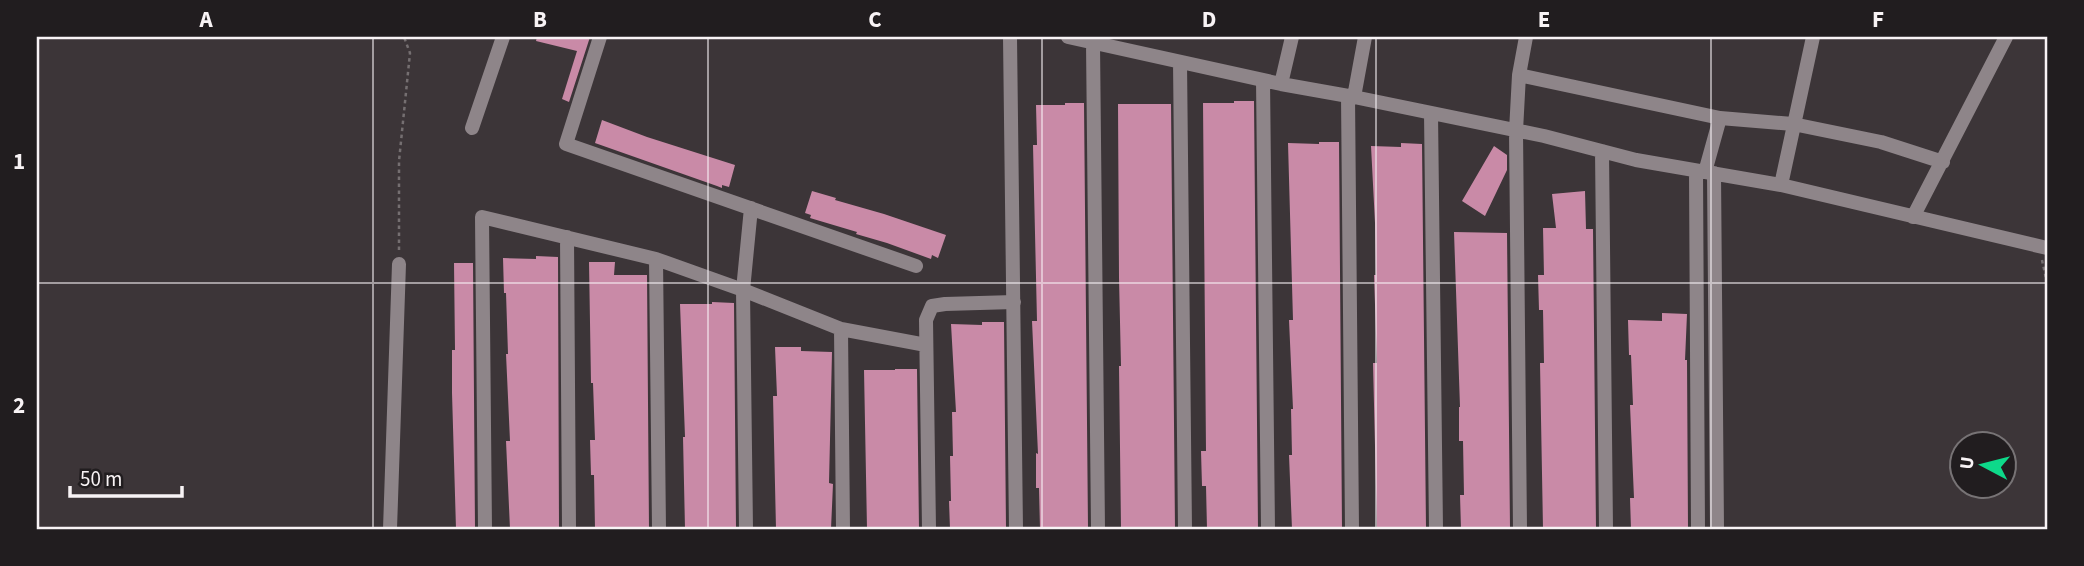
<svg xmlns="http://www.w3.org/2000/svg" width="2084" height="566" font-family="'Source Sans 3',sans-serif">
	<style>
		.building { fill: #c98aa7 }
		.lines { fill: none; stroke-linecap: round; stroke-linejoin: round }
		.path { stroke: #756f71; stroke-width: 2.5; stroke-dasharray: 3.5 3.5; stroke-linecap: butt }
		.minor { stroke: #8e8589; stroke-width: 14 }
		.grid { fill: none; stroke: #f8f3f5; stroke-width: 2; stroke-opacity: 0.55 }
		.neatline { fill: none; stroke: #f8f3f5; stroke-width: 2.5 }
		.grid-label { font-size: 23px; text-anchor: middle; font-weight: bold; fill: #f8f3f5 }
	</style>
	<rect width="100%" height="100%" fill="#3c3538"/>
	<path class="building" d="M537,37H590L569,102L562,99L577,51L536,41Z
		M1234,101H1254L1258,529H1207L1206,486H1202L1201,451H1206L1203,103H1234Z
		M1065,103H1084L1088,528L1040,529L1039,488H1036V453L1038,454L1032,321H1037L1033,145H1037L1036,105H1065Z
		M1118,104H1171L1175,529H1121L1119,366H1121L1119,278Z
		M602,120L647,137L735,165L729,187L722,185V188L717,186L595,143Z
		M1319,142H1339L1342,529H1292L1289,455H1292L1291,409H1293L1289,320H1293L1288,143L1319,144Z
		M1401,143L1422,144L1426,529H1377L1373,363H1377L1374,275H1376L1375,223L1371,146L1401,147Z
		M1494,146L1507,155V170L1485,216L1462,201Z
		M812,191L836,198L835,200L884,214L946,235L938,258L932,255L931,259L887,243L856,234L857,232L810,218L811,215L805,213Z
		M1585,191L1586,229H1593L1596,529H1543L1540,363H1544L1543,310H1539L1538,275H1544L1543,228H1556L1552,194Z
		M1454,232L1507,233L1510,528L1461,529L1460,495H1464L1463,441H1459V407H1460Z
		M536,256L558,257L559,529H510L506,441H510L506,354H508L506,293H504L503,258L536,259Z
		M589,262H615L614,275H647L649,529H595L594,475H591L590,440H595L593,383H591Z
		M454,263H473L475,529H456L452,393V350H455Z
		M712,302L734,303L736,529H685L683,437H685L680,304H712Z
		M1662,313L1687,314L1685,360H1687L1688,528L1631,529L1630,498H1634L1630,405H1633L1631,355H1629L1628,320L1662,321Z
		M982,322H1004L1006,529H950L949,501H951L950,456H953L952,412H956L951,324L982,325Z
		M775,347H801V351L832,352L829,483L833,484L831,529H776L773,396H777Z
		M895,369H917L919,529H867L864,370H895Z"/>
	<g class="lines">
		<path class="path" d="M399,250V161L410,53L404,37
			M2042,260L2047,283"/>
		<path class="minor" d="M600,37L566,144L916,266
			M1010,37L1016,529
			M1068,37L1281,84L1354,97L1544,136L1636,160L1781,185L2047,248
			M1093,43L1098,529
			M1180,62L1185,529
			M1519,75L1526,37
			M1263,80L1268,529
			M1281,84L1292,37
			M1348,96L1352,529
			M1354,97L1365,37
			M1431,113L1436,529
			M472,128L503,37
			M1602,151L1606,529
			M1696,171L1698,529
			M1705,172L1720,118
			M1714,173L1717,529
			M1781,185L1813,37
			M1913,217L2006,37
			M567,237L569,529
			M656,259L659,529
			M841,329L843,529
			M390,529L399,264
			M485,529L482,217L656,259L743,290L841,329L926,345
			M746,529L743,290L751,208
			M929,529L926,320L932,306L945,304L1014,302
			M1520,529L1516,131L1519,75L1720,118L1793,124L1881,142L1943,162"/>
	</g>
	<path class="grid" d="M373,37V529M708,37V529M1042,37V529M1376,37V529M1711,37V529M37,283H2047"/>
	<rect width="2084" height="566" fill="none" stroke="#211d1f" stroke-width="77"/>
	<g transform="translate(1983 465) rotate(277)"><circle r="33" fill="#211d1f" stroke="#777375" stroke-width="2"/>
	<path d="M0-5L12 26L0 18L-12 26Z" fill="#0ed98a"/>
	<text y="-10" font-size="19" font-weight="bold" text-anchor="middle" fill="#f8f3f5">U</text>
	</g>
	<path d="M70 486v10h112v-10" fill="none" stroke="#f8f3f5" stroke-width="3.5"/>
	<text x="80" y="486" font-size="21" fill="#f8f3f5" stroke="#211d1f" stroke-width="5" paint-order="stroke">50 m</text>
	<rect x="38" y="38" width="2008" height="490" class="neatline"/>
	<g class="grid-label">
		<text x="206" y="27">A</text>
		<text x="540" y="27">B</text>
		<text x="875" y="27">C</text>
		<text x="1209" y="27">D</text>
		<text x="1544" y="27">E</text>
		<text x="1878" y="27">F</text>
		<text x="19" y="169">1</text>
		<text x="19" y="413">2</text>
	</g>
</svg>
